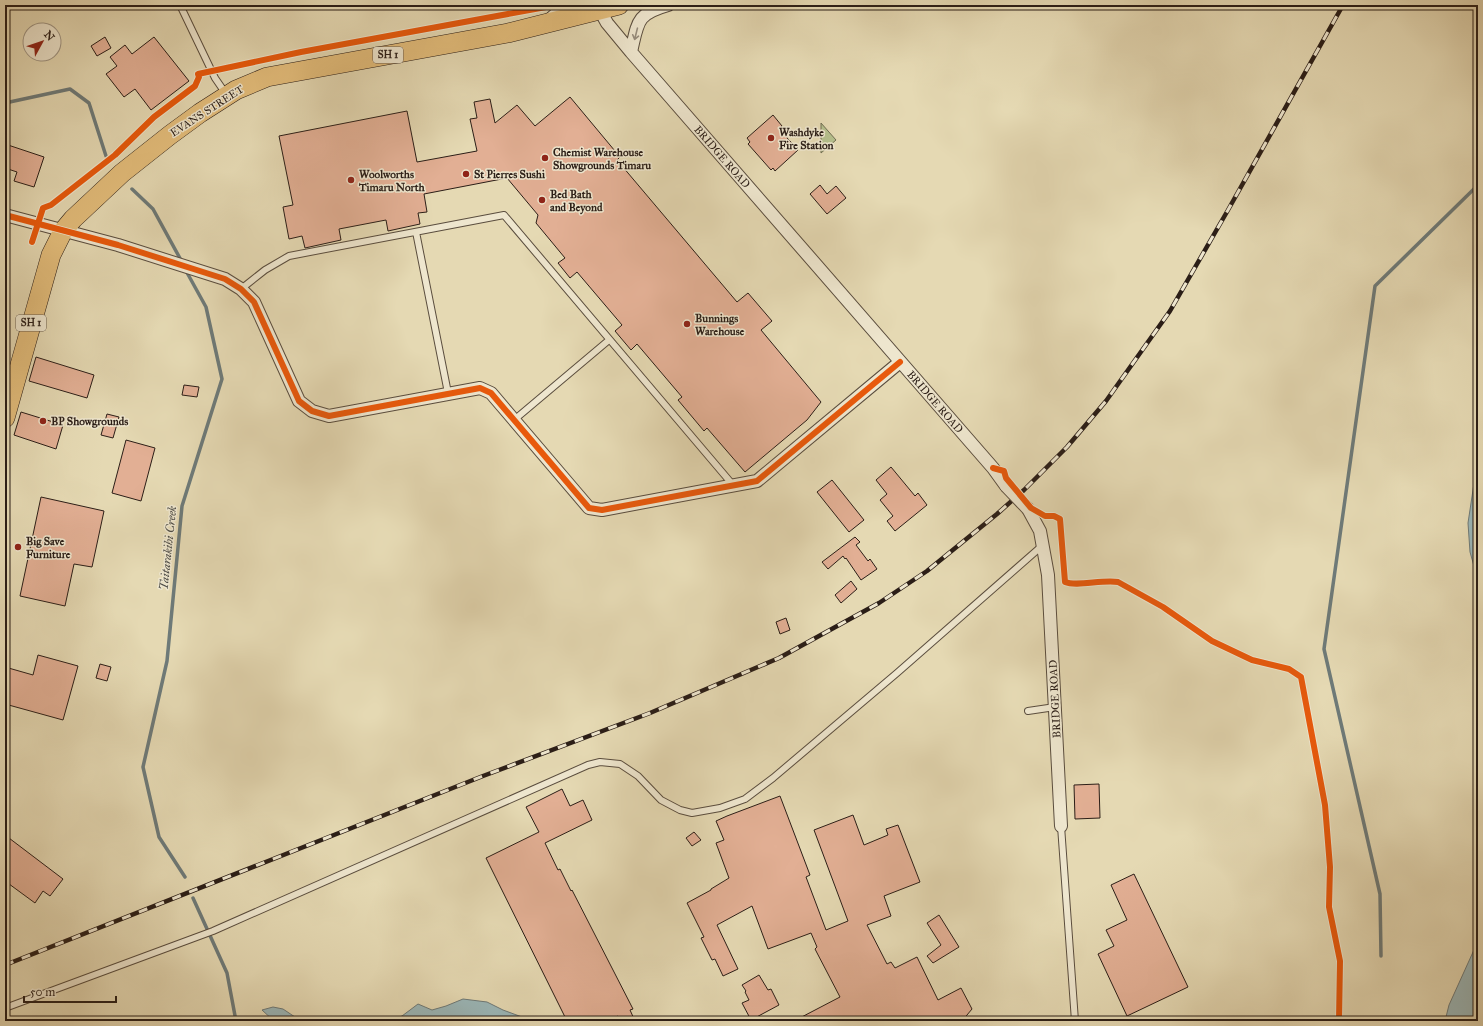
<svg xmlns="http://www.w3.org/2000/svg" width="1483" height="1026" font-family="'IM FELL Great Primer',serif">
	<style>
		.green { fill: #b5bf8c; stroke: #706e52 }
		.water { fill: #9bb7b8; stroke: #6e7a78 }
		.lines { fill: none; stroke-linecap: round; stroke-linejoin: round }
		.stream { stroke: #6e7a78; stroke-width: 3.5 }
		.building { fill: #e2af94; stroke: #2b1e17 }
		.service-casing { stroke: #5a4d3e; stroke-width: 8 }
		.minor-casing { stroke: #5a4d3e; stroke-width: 14 }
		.trunk-casing { stroke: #2b1e17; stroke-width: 20 }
		.service { stroke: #eee6ce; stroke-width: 6 }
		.minor { stroke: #eee6ce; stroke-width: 12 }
		.trunk { stroke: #e2bc7a; stroke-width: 19 }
		.rail-casing { stroke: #2b1e17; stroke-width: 4.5 }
		.rail { stroke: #eee6ce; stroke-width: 3; stroke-dasharray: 9; stroke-linecap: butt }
		.minor-bridge-casing { stroke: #5a4d3e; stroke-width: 14; stroke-linecap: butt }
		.minor-bridge { stroke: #eee6ce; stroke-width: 12 }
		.cycleway-casing { stroke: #eee6ce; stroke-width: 8 }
		.cycleway { stroke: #e8590c; stroke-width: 6 }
		.oneway { stroke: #968c7c }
		.poi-dot { fill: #8f2418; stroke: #eee6ce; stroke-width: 1.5 }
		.labels { text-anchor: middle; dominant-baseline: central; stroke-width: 3; stroke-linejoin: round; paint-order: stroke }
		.shield { fill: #eee6ce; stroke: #665a4e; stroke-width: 1 }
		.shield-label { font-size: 10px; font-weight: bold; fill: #2b1e17 }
		.street-label { font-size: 11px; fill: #2b1e17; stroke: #eee6ce }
		.poi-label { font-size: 11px; font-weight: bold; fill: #2b1e17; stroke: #eee6ce; text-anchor: start }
		.water-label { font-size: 12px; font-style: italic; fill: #4d4c47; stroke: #eee6ce }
	</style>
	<rect width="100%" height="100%" fill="#e5d9b3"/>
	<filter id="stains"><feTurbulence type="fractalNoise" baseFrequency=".005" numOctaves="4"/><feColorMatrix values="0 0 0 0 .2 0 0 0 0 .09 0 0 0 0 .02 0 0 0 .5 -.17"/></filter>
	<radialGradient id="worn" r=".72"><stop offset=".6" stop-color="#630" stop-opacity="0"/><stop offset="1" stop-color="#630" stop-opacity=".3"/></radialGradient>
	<path class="green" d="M821,123L836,140L821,153Z"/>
	<path class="water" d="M1478,457V580L1470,552L1468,523Z
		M1478,941V1021H1445L1449,1005Z
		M463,999L487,1002L503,1010L522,1017L523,1021H386L402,1016L418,1004L432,1010L446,1006Z
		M273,1007L283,1009L301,1021H274L262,1010Z"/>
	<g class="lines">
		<path class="stream" d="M5,103L70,89L89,103L106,156
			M132,189L153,209L182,262
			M185,877L159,837L143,767L167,661L182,506L222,379L206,307L185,269
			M193,898L227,973L236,1021
			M1381,956L1380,894L1324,649L1375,286L1478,185"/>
	</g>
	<path class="building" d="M105,37L111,48L97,56L91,46Z
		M154,37L189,81L151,110L135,89L124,97L106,74L117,66L110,57L125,45L132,54Z
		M570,97L620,157L617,160L737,302L748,293L772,321L761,330L821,402L807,420L745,472L707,428L704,431L678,400L682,397L637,344L631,350L615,331L622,325L577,272L570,278L558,263L565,258L536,223L538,215L507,178L424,194L427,212L418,213L420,224L388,231L386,220L339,229L341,240L305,248L302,236L289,239L283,207L293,205L279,136L407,111L417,162L477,151L470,119L477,118L474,102L490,99L495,123L517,105L535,126Z
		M773,115L782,126L779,129L798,150L775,171L773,168L771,170L748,144L750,142L747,138Z
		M5,144L44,157L34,187L14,181L17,172L5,168Z
		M820,185L827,194L836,186L846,198L827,214L810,194Z
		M36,357L94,375L87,398L29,381Z
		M184,385L199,387L197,397L182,395Z
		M21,412L63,425L56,449L14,435Z
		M107,414L119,417L113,438L101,435Z
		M126,440L155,448L141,501L112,493Z
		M891,467L915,496L918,493L927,505L895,531L887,521L893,516L880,500L887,494L876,480Z
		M832,480L864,520L849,532L817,492Z
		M41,497L104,511L92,567L74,564L65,606L20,596Z
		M855,537L860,542L856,545L868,561L870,559L877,569L861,580L846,558L845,559L843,556L828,569L822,562Z
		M851,581L857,589L841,603L835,595Z
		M786,618L790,630L780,634L776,622Z
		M38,655L78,666L63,720L5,704V667L33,675Z
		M100,664L111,667L107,681L96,678Z
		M1099,784L1100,818L1075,819L1074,785Z
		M562,789L570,806L583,800L592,820L545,843L558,870L560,869L571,891L572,890L633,1009L630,1010L635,1021H621L618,1016L609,1021H567L486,858L539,832L526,807Z
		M780,796L810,875L806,877L826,930L848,921L814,830L853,815L864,845L888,835L886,829L898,825L920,882L884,896L891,916L867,925L887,964L891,962L895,968L917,957L938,1000L961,988L972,1009L962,1021H794L840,997L815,949L817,947L811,933L768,949L752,906L717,925L738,969L723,976L715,959L712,960L701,938L704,937L687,903L711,890V889L729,878L716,843L724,840L716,821L727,816Z
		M694,832L701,840L692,846L686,838Z
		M5,835L63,879L50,896L43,891L35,903L5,881Z
		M1134,874L1188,987L1127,1016L1098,954L1114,946L1106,930L1127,920L1111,885Z
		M939,915L959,947L933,963L927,956L941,945L927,923Z
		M759,975L768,990L771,989L779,1005L751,1020L742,1003L749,1000L745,992L746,991L742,985Z"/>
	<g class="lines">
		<g class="service-casing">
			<path id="service" d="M180,5L215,78L226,94
				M416,232L448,393
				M241,289L265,270L289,256L504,215L733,485
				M514,420L609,340
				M1028,711L1055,707
				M1061,826L1075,1021
				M5,1008L213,931L588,765L600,762L620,764L638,776L661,800L680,810L692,813L720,808L745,799L773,778L897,673L1043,545"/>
		</g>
		<g class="minor-casing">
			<path id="minor" d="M597,5L607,23L631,52L993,468L1006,486
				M549,20L566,5
				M631,52C638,22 636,14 668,5
				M5,215L118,245L225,279L241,289L254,302L299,401L312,411L329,416L480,388L491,393L589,508L602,510L757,481L900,362
				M1028,509L1040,531L1048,575L1061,826"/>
		</g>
		<g class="trunk-casing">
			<path id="trunk" d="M5,418L51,255L63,231L73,219L122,173L170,135L200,113L236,90L267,77L508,33L619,5"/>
		</g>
		<use href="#service" class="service"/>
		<use href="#minor" class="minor"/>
		<use href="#trunk" class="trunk"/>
		<g class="rail-casing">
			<path id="rail" d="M5,965L483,776L650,713L779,658L879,603L927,571L997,514L1024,490L1067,447L1106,401L1170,311L1228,210L1343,5"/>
		</g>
		<use href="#rail" class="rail"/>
		<g class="minor-bridge-casing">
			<path id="minor-bridge" d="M1006,486L1028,509"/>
		</g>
		<use href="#minor-bridge" class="minor-bridge"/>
		<g class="cycleway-casing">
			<path id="cycleway" d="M5,215L118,245L225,279L241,289L254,302L299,401L312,411L329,416L480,388L491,393L589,508L602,510L757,481L900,362
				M32,242L43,208L51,205L115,155L154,117L195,86L199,77L198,74L301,52L546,7L550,5
				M993,468L1004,471L1006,478L1031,508L1045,516H1054L1060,519L1065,582C1077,587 1103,579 1118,582L1163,607L1212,641L1252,660L1289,669L1301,677L1325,805L1330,867L1329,907L1340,961L1339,1021"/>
		</g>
		<use href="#cycleway" class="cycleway"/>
	</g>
	<defs><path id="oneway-shaft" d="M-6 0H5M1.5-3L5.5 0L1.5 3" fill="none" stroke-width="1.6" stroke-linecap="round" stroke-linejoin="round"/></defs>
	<use class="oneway" href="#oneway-shaft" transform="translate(636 34) rotate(104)"/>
	<g class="poi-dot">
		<circle cx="771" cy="138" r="4"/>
		<circle cx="545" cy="158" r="4"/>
		<circle cx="466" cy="174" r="4"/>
		<circle cx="351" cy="180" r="4"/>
		<circle cx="542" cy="200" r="4"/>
		<circle cx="687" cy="324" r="4"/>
		<circle cx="43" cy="421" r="4"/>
		<circle cx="18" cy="547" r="4"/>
	</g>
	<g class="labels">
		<g class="shield">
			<rect x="373" y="47" width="30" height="16" rx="3"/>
			<rect x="16" y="315" width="30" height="16" rx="3"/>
		</g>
		<g class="shield-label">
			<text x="388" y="55">SH 1</text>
			<text x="31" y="323">SH 1</text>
		</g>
		<g class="street-label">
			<text transform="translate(207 111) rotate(-33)">EVANS STREET</text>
			<text transform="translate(722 157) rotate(49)">BRIDGE ROAD</text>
			<text transform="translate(935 402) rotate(49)">BRIDGE ROAD</text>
			<text transform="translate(1055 699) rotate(-93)">BRIDGE ROAD</text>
		</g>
		<g class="poi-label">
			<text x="779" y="132">Washdyke<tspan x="779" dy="13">Fire Station</tspan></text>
			<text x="553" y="152">Chemist Warehouse<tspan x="553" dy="13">Showgrounds Timaru</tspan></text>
			<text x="359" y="174">Woolworths<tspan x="359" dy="13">Timaru North</tspan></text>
			<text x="474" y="174">St Pierres Sushi</text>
			<text x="550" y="194">Bed Bath<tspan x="550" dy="13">and Beyond</tspan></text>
			<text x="695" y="318">Bunnings<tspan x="695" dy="13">Warehouse</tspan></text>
			<text x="51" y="421">BP Showgrounds</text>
			<text x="26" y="541">Big Save<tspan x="26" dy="13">Furniture</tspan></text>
		</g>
		<g class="water-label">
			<text transform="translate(168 548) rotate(-84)">Taitarakihi Creek</text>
		</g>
	</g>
	<rect width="1483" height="1026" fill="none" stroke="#e5d9b3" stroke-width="20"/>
	<rect x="6" y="6" width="1471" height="1014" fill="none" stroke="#2b1e17" stroke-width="2"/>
	<rect x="10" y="10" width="1463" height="1006" fill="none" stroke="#2b1e17"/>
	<g transform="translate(42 42) rotate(50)"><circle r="19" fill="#eee6ce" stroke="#a09685"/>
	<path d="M0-3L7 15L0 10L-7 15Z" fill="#8f2418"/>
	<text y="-6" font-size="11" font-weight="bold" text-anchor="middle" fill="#2b1e17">N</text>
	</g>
	<path d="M24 996v6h92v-6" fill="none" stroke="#2b1e17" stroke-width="2"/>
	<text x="30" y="996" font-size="12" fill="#2b1e17" stroke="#eee6ce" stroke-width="3" paint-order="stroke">50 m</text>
	<rect width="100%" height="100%" filter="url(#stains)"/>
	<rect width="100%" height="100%" fill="url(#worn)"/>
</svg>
